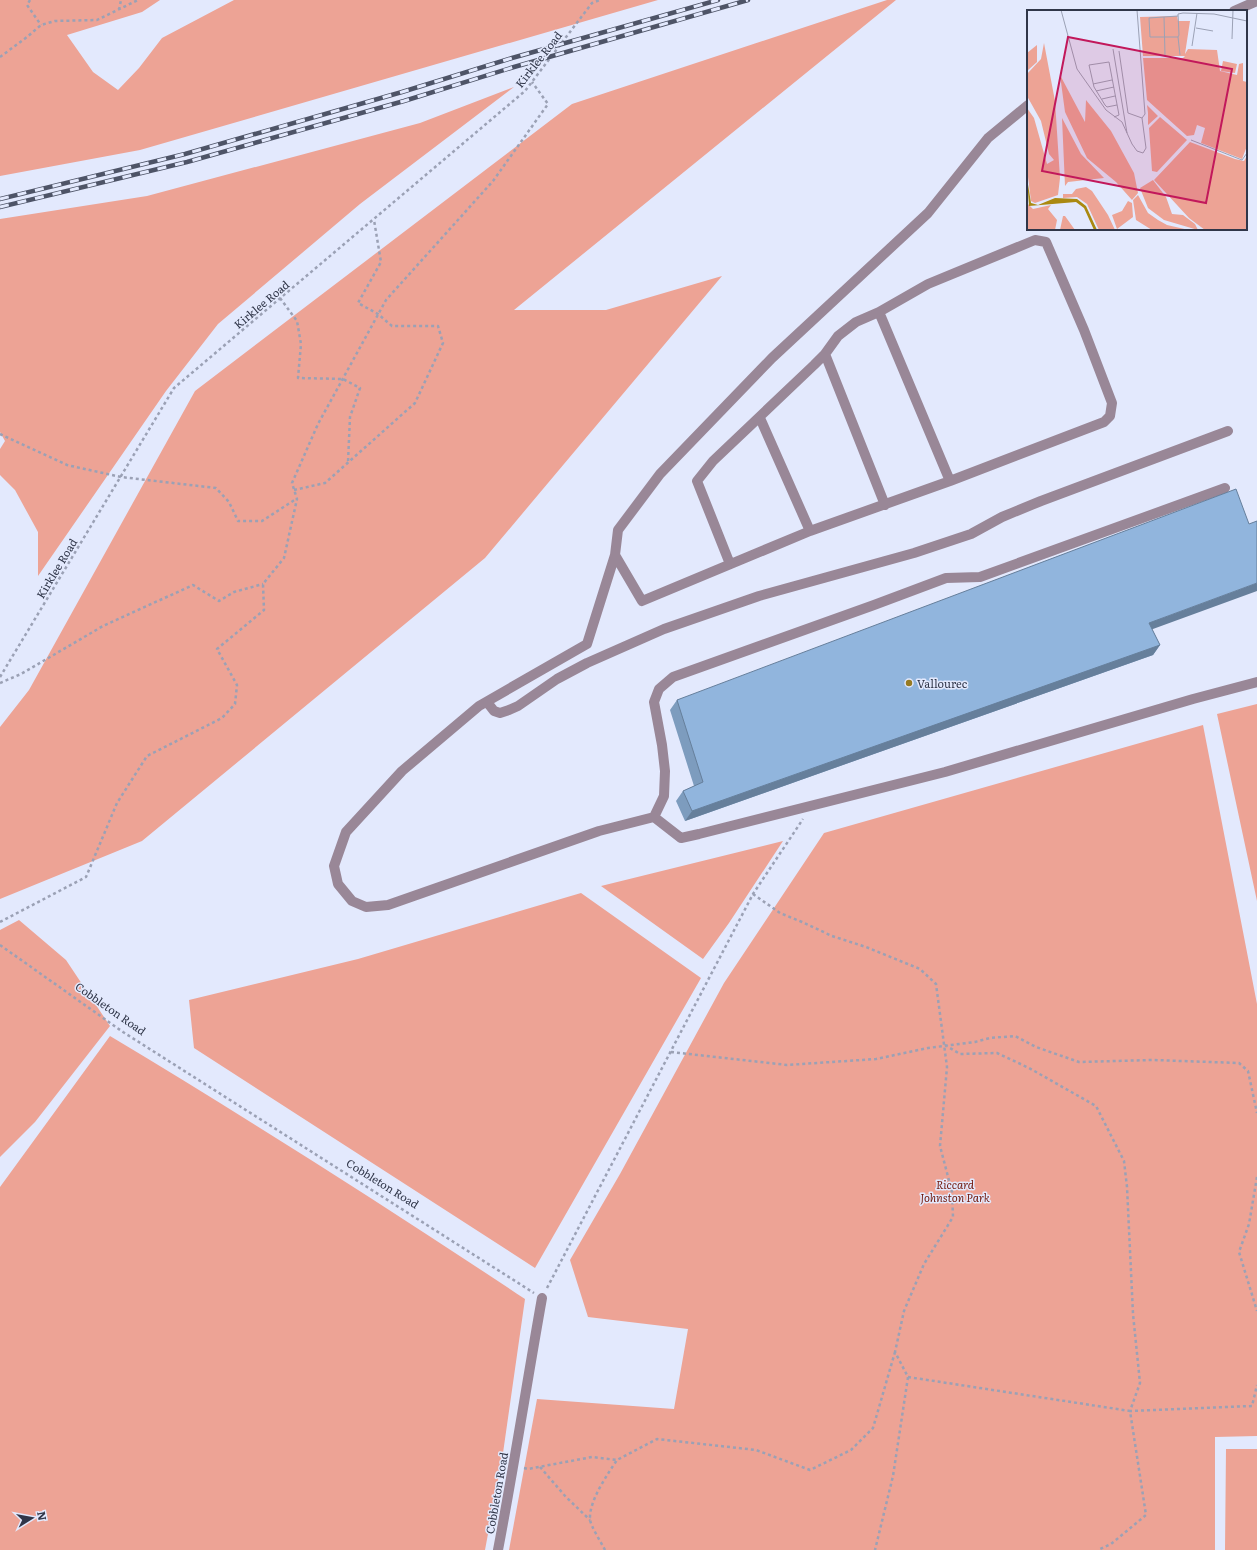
<svg xmlns="http://www.w3.org/2000/svg" width="1257" height="1550" font-family="Literata,serif">
	<style>
		.green { fill: #eda395 }
		.lines { fill: none; stroke-linecap: round; stroke-linejoin: round }
		.path { stroke: #9ba1b5; stroke-width: 2.5; stroke-dasharray: 3 3; stroke-linecap: butt }
		.minor { stroke: #998797; stroke-width: 10 }
		.rail-casing { stroke: #4e5467; stroke-width: 4.5 }
		.rail { stroke: #e3e9fd; stroke-width: 3; stroke-dasharray: 9; stroke-linecap: butt }
		.wall { fill: #7d9cbe }
		.shaded-wall { fill: #667f9b }
		.building { fill: #91b5dd; stroke: #667f9b }
		.poi-dot { fill: #967a22; stroke: #e3e9fd; stroke-width: 1.5 }
		.labels { text-anchor: middle; dominant-baseline: central; stroke-width: 3; stroke-linejoin: round; paint-order: stroke }
		.street-label { font-size: 11px; fill: #303649; stroke: #e3e9fd }
		.poi-label { font-size: 11px; fill: #303649; stroke: #e3e9fd; text-anchor: start }
		.park-label { font-size: 11px; font-style: italic; fill: #72180c; stroke: #e3e9fd }
		.inset-road { fill: none; stroke: #9ba1b5; stroke-width: 1 }
		.view { fill: #c2185b; fill-opacity: 0.15; stroke: #c2185b; stroke-width: 2 }
		.inset-edge { fill: none; stroke: #303649; stroke-width: 2 }
	</style>
	<rect width="100%" height="100%" fill="#e3e9fd"/>
	<path class="green" d="M0,0H160L142,12L67,35L93,72L118,90L139,68L162,38L234,0H658L140,150L0,176Z
		M887,0H896L514,310H606L722,276L485,558L142,841L0,899V727L29,690L195,391L572,104Z
		M514,87L360,204L218,324L166,391L38,576V532L15,490L0,475V449L5,441L0,432V219L147,196L420,123Z
		M1257,704V901L1217,714Z
		M1203,725L1257,1004V1436L1215,1437V1550H509L537,1399L674,1409L688,1329L588,1317L570,1260L620,1174L724,983L824,833Z
		M783,841L729,923L703,959L601,886Z
		M581,893L701,978L535,1268L194,1048L189,1000L358,959Z
		M19,920L66,960L110,1026L35,1122L0,1157V930Z
		M110,1036C250,1120 388,1208 525,1299L503,1453L485,1550H0V1187Z
		M1226,1449H1257V1550H1225Z"/>
	<g class="lines">
		<path class="path" d="M30,0L27,5L41,25
			M119,10L121,0
			M0,57L27,37L41,25L55,21L97,20L138,0
			M280,298L297,321L301,344L298,378L343,379L360,388L350,417L348,462
			M0,434L67,465L121,477L216,488L229,502L238,521H262L296,499
			M294,490L325,483L415,403L443,343L438,326H392L378,314L358,303L381,262L374,220
			M0,677L174,388L525,91L592,3L600,0
			M0,683L21,674L103,626L193,585L219,601L234,592L263,584
			M753,894L780,913L802,922L832,936L866,947L920,969L936,984L947,1067L940,1146L952,1192L953,1217L924,1264L904,1311L895,1352L908,1377L893,1476L875,1550
			M0,922L86,877L117,803L147,756L222,718L235,704L237,685L217,649L264,610L263,584L284,558L297,499L292,483L318,424L386,300L493,181L548,104L532,82
			M0,945L123,1032L534,1293
			M945,1045L960,1054L997,1053L1029,1068L1096,1106L1124,1161L1127,1187L1133,1314L1140,1383L1130,1411L1252,1406L1257,1385
			M671,1052L787,1065L876,1059L928,1048L975,1042L990,1038L1015,1036L1036,1047L1079,1062L1153,1060L1239,1063L1248,1071L1257,1113
			M1257,1177L1249,1224L1239,1252L1257,1311
			M547,1288L753,894L803,819
			M908,1377L1130,1411L1146,1515L1111,1544L1098,1550
			M540,1467L566,1497L590,1520
			M524,1468L528,1469L592,1457L617,1460L657,1439L756,1450L810,1470L851,1450L873,1428L895,1352
			M605,1550C602,1544 590,1525 590,1519C589,1501 607,1475 617,1460"/>
		<path class="minor" d="M1234,11L1257,1
			M1028,105L988,138L928,213L772,358L660,474L618,530L615,555L587,644L479,706L402,771L346,832L334,866L338,884L352,901L366,907L388,905L599,831L654,817L681,838L699,834L945,772L1193,699L1257,682
			M879,312L950,481
			M825,354L885,505
			M760,418L810,531
			M615,555L642,601L810,531L950,481L1104,422L1110,416L1112,403L1084,330L1046,242L1035,240L928,284L879,312L856,322L838,336L825,354L814,365L713,461L697,481L730,564
			M487,702L494,711L500,713L509,710L518,706L557,679L587,663L664,629L759,596L914,553L971,534L1002,517L1041,501L1228,431
			M654,817L664,796L665,771L662,745L654,702L659,689L673,677L874,605L946,578L980,577L1225,488
			M498,1550C514,1466 527,1382 542,1298"/>
		<g class="rail-casing">
			<path id="rail" d="M0,199L185,154L402,92L512,58L718,0
				M0,207L187,162L404,101L514,67L748,0"/>
		</g>
		<use href="#rail" class="rail"/>
	</g>
	<path class="wall" d="M1249,524L1152,629L1160,645L1153,655L685,821L676,801L683,791L694,786L670,710L677,700Z"/>
	<path class="shaded-wall" d="M1257,583V591L1142,633L1149,623Z
		M1160,645L1153,655L685,821L692,811Z"/>
	<path class="building" d="M1236,489L1249,524L1257,521V583L1149,623L1160,645L692,811L683,791L703,782L677,700Z"/>
	<circle class="poi-dot" cx="909" cy="683" r="4"/>
	<g class="labels">
		<g class="street-label">
			<text transform="translate(538 59) rotate(-52)">Kirklee Road</text>
			<text transform="translate(261 304) rotate(-40)">Kirklee Road</text>
			<text transform="translate(56 568) rotate(-59)">Kirklee Road</text>
			<text transform="translate(111 1008) rotate(35)">Cobbleton Road</text>
			<text transform="translate(383 1183) rotate(32)">Cobbleton Road</text>
			<text transform="translate(496 1493) rotate(-80)">Cobbleton Road</text>
		</g>
		<g class="poi-label">
			<text x="917" y="683">Vallourec</text>
		</g>
		<g class="park-label">
			<text x="955" y="1184">Riccard<tspan x="955" dy="13">Johnston Park</tspan></text>
		</g>
	</g>
	<g transform="translate(1027 10)">
		<rect width="220" height="220" fill="#e3e9fd"/>
		<path d="M150,6L151,11H163L158,44L161,39L190,40L193,61L210,65L212,54L216,53V71L220,72V136L215,149L174,133L178,118L170,115L167,125L160,126L120,90L116,48H156L158,46H116L113,7ZM17,33L28,91L33,168L31,185L8,193L4,191L0,159V98L7,108L20,154L27,150L22,144L14,111L0,86V64L14,49ZM10,35V52L0,61V43ZM196,51L210,54L208,63L194,61ZM33,65L58,112L59,90L84,121L107,163L111,183L105,190L89,172L60,148L38,102ZM120,95L131,106L121,115V103ZM133,107L160,130L130,162L125,161L122,118ZM35,108L54,144L77,168L41,172L38,176ZM163,132L208,149L217,151L220,146V220H178L162,208L127,170ZM126,170L139,187L145,204L156,205L168,214L171,220L137,210L121,198L113,178ZM59,177L65,181L81,205L88,220H72L60,194L50,187L36,188V184H45L49,179ZM111,185L121,203L131,210L140,215L162,220H125L109,210L106,190ZM101,191L105,193L106,207L90,219L85,205L95,201ZM0,193L6,199L24,195L21,199L30,210L28,220H0ZM36,206H38L48,220H33Z" fill="#eda395"/>
		<path d="M0,168L4,193L11,195L28,188L50,189L59,196L70,220H67L57,198L49,192L2,196Z" fill="#aa8911"/>
		<path class="inset-road" d="M34,0L50,59L79,100L95,112L105,134L110,141L116,143L119,138L115,108L118,104L110,0M151,6L122,8L123,27H151L152,25L151,4L156,3L187,4L220,11M137,7L138,45M169,18L186,21M151,27L153,45M205,29L206,0M165,36L170,3M86,39L100,123M92,41L101,103L115,108M66,74L85,70M69,81L87,77M75,89L88,86M87,107L92,105L82,52L62,55L67,77L78,95L80,97L90,95M164,130L215,150L220,143"/>
		<path class="view" d="M41,27L205,59L179,193L15,161Z"/>
		<rect width="220" height="220" class="inset-edge"/>
	</g>
	<g transform="translate(32 1518) rotate(79)" stroke="#e3e9fd" stroke-width="3" paint-order="stroke">
	<path d="M0-3L7 15L0 10L-7 15Z" fill="#303649"/>
	<text y="-6" font-size="11" font-weight="bold" text-anchor="middle" fill="#303649">N</text>
	</g>
</svg>
